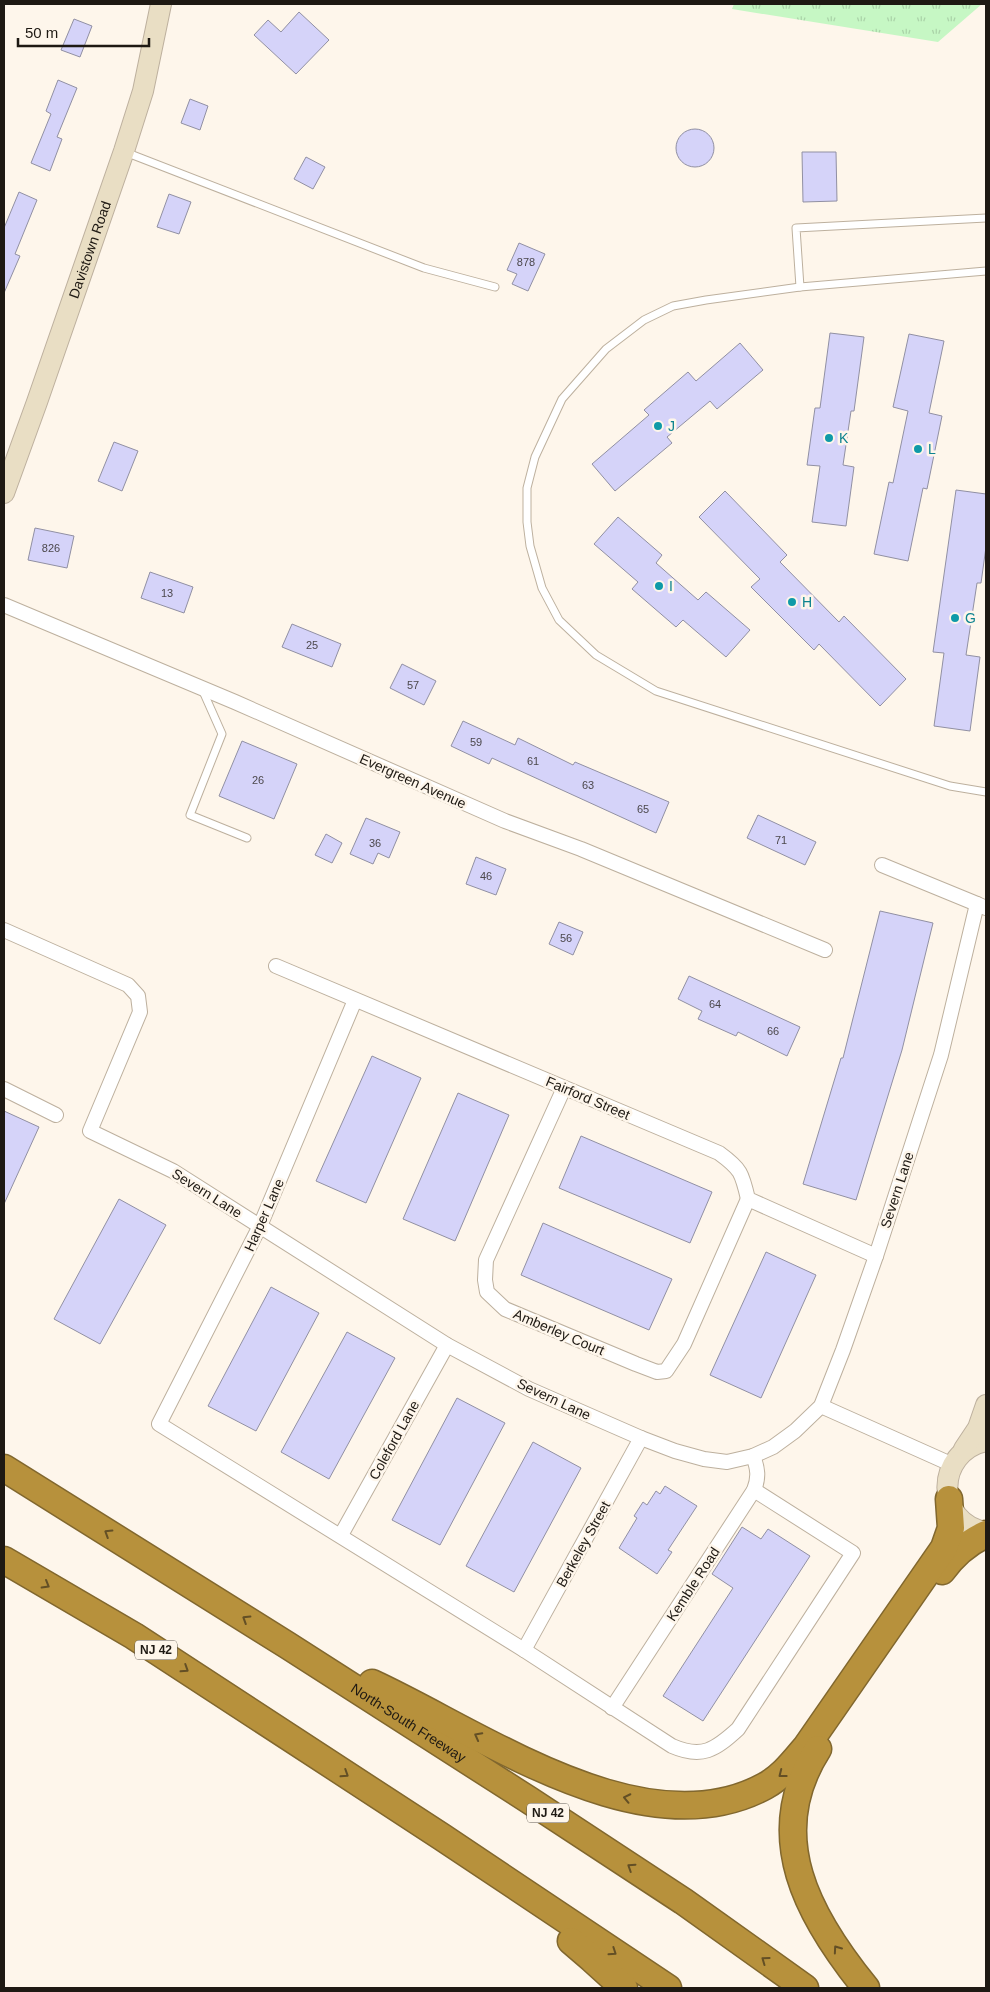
<svg xmlns="http://www.w3.org/2000/svg" width="990" height="1992" font-family="Arial,sans-serif">
<style>
.grass{fill:url(#grass-tufts)}
.building{fill:#d5d3f9;stroke:#9190a3}
.lines{fill:none;stroke-linecap:round;stroke-linejoin:round}
.lane-casing{stroke:#bdb09e;stroke-width:9}
.street-casing{stroke:#bdb09e;stroke-width:16}
.secondary-casing{stroke:#bdb09e;stroke-width:22}
.highway-casing{stroke:#81672e;stroke-width:29}
.lane{stroke:#fff;stroke-width:7}
.street{stroke:#fff;stroke-width:14}
.secondary{stroke:#e9dec4;stroke-width:20}
.highway{stroke:#b7913c;stroke-width:26}
.oneway{stroke:#634f25}
.culture-dot{fill:#0f9aa8;stroke:#fef6eb;stroke-width:2}
.labels{text-anchor:middle;stroke-width:5;stroke-linejoin:round;paint-order:stroke}
.number-label{font-size:11px;fill:#4c484c}
.shield{fill:#fef6eb;stroke:#615b54;stroke-width:1}
.shield-label{font-size:12px;font-weight:bold;fill:#1e1913}
.street-label{font-size:14px;fill:#1e1913;stroke:#fef6eb}
.culture-label{font-size:14px;fill:#0d838f;stroke:#fef6eb;text-anchor:start}
</style>
<defs>
<pattern id="grass-tufts" width="24" height="20" patternUnits="userSpaceOnUse" patternTransform="scale(1.25)"><rect width="24" height="20" fill="#c6f7c4"/><path d="M3 7l-1-3M5 7V3M7 7l1-3M15 17l-1-3M17 17v-4M19 17l1-3" fill="none" stroke="#aad3a8"/></pattern>
</defs>
<rect width="100%" height="100%" fill="#fef6eb"/>
<!-- grass -->
<polygon class="grass" points="734,4 982,4 938,42 732,9"/>
<!-- building -->
<g class="building">
<polygon points="299,12 329,40 296,74 254,35 268,20 281,32"/>
<polygon points="74,19 92,26 80,57 61,50"/>
<polygon points="58,80 77,88 57,137 62,139 50,171 31,163 51,114 46,111"/>
<polygon points="190,99 208,106 200,130 181,123"/>
<circle cx="695" cy="148" r="19"/>
<polygon points="802,152 836,152 837,201 803,202"/>
<polygon points="306,157 325,167 313,189 294,179"/>
<polygon points="19,192 37,200 15,254 20,256 4,293 4,228"/>
<polygon points="169,194 191,202 179,234 157,227"/>
<polygon points="519,243 545,254 528,291 512,284 517,274 507,270"/>
<polygon points="830,333 864,337 854,411 851,411 843,465 854,467 846,526 812,522 820,466 807,465 815,408 820,408"/>
<polygon points="909,334 944,341 929,413 942,416 927,489 923,488 908,561 874,554 889,482 893,483 908,411 893,407"/>
<polygon points="740,343 763,370 717,409 710,401 667,437 672,443 615,491 592,464 649,415 644,410 688,372 696,381"/>
<polygon points="114,442 138,451 122,491 98,481"/>
<polygon points="956,490 986,494 986,547 981,583 977,583 966,655 980,657 970,731 934,726 944,653 933,652"/>
<polygon points="725,491 787,555 780,562 839,622 844,616 906,679 880,706 819,644 814,650 751,587 760,579 699,517"/>
<polygon points="618,517 662,555 656,563 698,600 706,592 750,630 726,657 683,620 676,627 632,589 638,582 594,544"/>
<polygon points="35,528 74,536 67,568 28,560"/>
<polygon points="150,572 193,587 184,613 141,598"/>
<polygon points="292,624 341,644 332,667 282,647"/>
<polygon points="402,664 436,681 424,705 390,688"/>
<polygon points="463,721 515,745 518,738 573,765 575,762 669,802 656,833 492,758 489,764 451,746"/>
<polygon points="242,741 297,764 274,819 219,796"/>
<polygon points="758,815 816,842 805,865 747,838"/>
<polygon points="366,818 400,832 389,858 378,853 373,864 350,854"/>
<polygon points="326,834 342,843 332,863 315,855"/>
<polygon points="476,857 506,869 496,895 466,884"/>
<polygon points="880,911 933,923 902,1050 856,1200 803,1184 841,1058 843,1058"/>
<polygon points="559,922 583,932 573,955 549,944"/>
<polygon points="689,976 800,1027 787,1056 738,1032 736,1036 698,1019 702,1011 678,999"/>
<polygon points="372,1056 421,1078 366,1203 316,1181"/>
<polygon points="458,1093 509,1115 455,1241 403,1219"/>
<polygon points="4,1111 39,1127 4,1204"/>
<polygon points="581,1136 712,1192 690,1243 559,1188"/>
<polygon points="119,1199 166,1225 100,1344 54,1319"/>
<polygon points="543,1223 672,1279 649,1330 521,1275"/>
<polygon points="766,1252 816,1275 761,1398 710,1375"/>
<polygon points="271,1287 319,1313 256,1431 208,1406"/>
<polygon points="347,1332 395,1358 329,1479 281,1452"/>
<polygon points="457,1398 505,1423 440,1545 392,1520"/>
<polygon points="533,1442 581,1468 514,1592 466,1566"/>
<polygon points="665,1486 697,1506 668,1550 672,1552 657,1574 619,1548 637,1518 634,1516 643,1502 647,1505 656,1491 660,1494"/>
<polygon points="742,1527 761,1539 768,1529 810,1556 703,1721 663,1696 733,1588 712,1574"/>
</g>
<g class="lines">
<defs>
<g id="lane">
<polyline points="125,152 424,268 495,287"/>
<polyline points="986,271 800,287 706,300 673,306 644,320 606,349 562,399 535,457 527,488 527,522 530,546 542,588 559,620 596,655 656,691 950,786 986,792"/>
<polyline points="800,287 796,228 986,218"/>
<polyline points="202,689 222,734 190,815 247,838"/>
</g>
<g id="street">
<polyline points="4,605 235,702 505,821 581,849 825,950"/>
<polyline points="882,865 977,904"/>
<polyline points="4,930 128,985 138,996 140,1012 90,1131 173,1171 447,1345 529,1389 641,1438 675,1451 704,1459 727,1462 753,1456 773,1447 795,1431 821,1406 843,1350 876,1256 941,1055 977,904 986,908"/>
<path d="M276 966 719 1153C741 1169 742 1173 748 1199L876 1256"/>
<path d="M355 1000 260 1226 159 1424 524 1650 672 1746C702 1759 715 1750 738 1729L853 1553 754 1490"/>
<polyline points="564,1088 486,1260 485,1280 487,1292 505,1309 636,1364 657,1372 666,1371 684,1344 748,1199"/>
<polyline points="4,1089 56,1115"/>
<polyline points="821,1406 953,1465"/>
<polyline points="341,1535 447,1345"/>
<polyline points="524,1650 641,1438"/>
<path d="M612 1708 754 1490C759 1477 758 1469 753 1456"/>
</g>
<g id="secondary">
<path id="s1" d="M4 493 37 402 124 151 143 91 161 4"/>
<path d="M986 1441C935 1452 934 1523 986 1532"/>
<polyline points="964,1449 978,1428 986,1405"/>
</g>
<g id="highway">
<path id="s2" d="M4 1468 287 1645 529 1800 683 1901 805 1988"/>
<polyline points="4,1560 134,1636 442,1837 668,1988"/>
<path d="M942 1571C954 1554 967 1543 986 1534"/>
<path d="M372 1683C481 1733 644 1852 765 1786 782 1777 794 1761 806 1747L944 1548 951 1528 949 1499"/>
<path d="M818 1749C762 1836 809 1918 866 1988"/>
<polyline points="571,1941 592,1959 624,1988"/>
</g>
</defs>
<!-- lane casing -->
<use href="#lane" class="lane-casing"/>
<!-- street casing -->
<use href="#street" class="street-casing"/>
<!-- secondary casing -->
<use href="#secondary" class="secondary-casing"/>
<!-- highway casing -->
<use href="#highway" class="highway-casing"/>
<!-- lane -->
<use href="#lane" class="lane"/>
<!-- street -->
<use href="#street" class="street"/>
<!-- secondary -->
<use href="#secondary" class="secondary"/>
<!-- highway -->
<use href="#highway" class="highway"/>
</g>
<!-- one-way arrows -->
<defs><path id="oneway-chevron" d="M-2-3.5L2.5 0L-2 3.5" fill="none" stroke-width="1.6" stroke-linecap="round" stroke-linejoin="round" transform="scale(1.25)"/></defs>
<g class="oneway">
<use href="#oneway-chevron" transform="translate(108 1533) rotate(-148)"/>
<use href="#oneway-chevron" transform="translate(46 1585) rotate(30)"/>
<use href="#oneway-chevron" transform="translate(246 1619) rotate(-148)"/>
<use href="#oneway-chevron" transform="translate(185 1669) rotate(33)"/>
<use href="#oneway-chevron" transform="translate(478 1736) rotate(-152)"/>
<use href="#oneway-chevron" transform="translate(345 1774) rotate(33)"/>
<use href="#oneway-chevron" transform="translate(782 1774) rotate(142)"/>
<use href="#oneway-chevron" transform="translate(627 1798) rotate(-168)"/>
<use href="#oneway-chevron" transform="translate(631 1867) rotate(-147)"/>
<use href="#oneway-chevron" transform="translate(837 1949) rotate(-125)"/>
<use href="#oneway-chevron" transform="translate(613 1952) rotate(34)"/>
<use href="#oneway-chevron" transform="translate(765 1960) rotate(-144)"/>
</g>
<!-- markers -->
<g class="culture-dot">
<circle cx="658" cy="426" r="5"/>
<circle cx="829" cy="438" r="5"/>
<circle cx="918" cy="449" r="5"/>
<circle cx="659" cy="586" r="5"/>
<circle cx="792" cy="602" r="5"/>
<circle cx="955" cy="618" r="5"/>
</g>
<g class="labels">
<!-- number labels -->
<g class="number-label">
<text x="526" y="266">878</text>
<text x="51" y="552">826</text>
<text x="167" y="597">13</text>
<text x="312" y="649">25</text>
<text x="413" y="689">57</text>
<text x="476" y="746">59</text>
<text x="533" y="765">61</text>
<text x="258" y="784">26</text>
<text x="588" y="789">63</text>
<text x="643" y="813">65</text>
<text x="781" y="844">71</text>
<text x="375" y="847">36</text>
<text x="486" y="880">46</text>
<text x="566" y="942">56</text>
<text x="715" y="1008">64</text>
<text x="773" y="1035">66</text>
</g>
<!-- shield labels -->
<g class="shield">
<rect x="135" y="1640.5" width="42" height="19" rx="4"/>
<rect x="527" y="1803.5" width="42" height="19" rx="4"/>
</g>
<g class="shield-label">
<text x="156" y="1654">NJ 42</text>
<text x="548" y="1817">NJ 42</text>
</g>
<!-- street labels -->
<g class="street-label">
<text dy="5" stroke="none"><textPath href="#s1" startOffset="258">Davistown Road</textPath></text>
<text transform="translate(413 781) rotate(24)" y="5">Evergreen Avenue</text>
<text transform="translate(588 1098) rotate(23)" y="5">Fairford Street</text>
<text transform="translate(897 1190) rotate(-72)" y="5">Severn Lane</text>
<text transform="translate(207 1193) rotate(32)" y="5">Severn Lane</text>
<text transform="translate(264 1215) rotate(-66)" y="5">Harper Lane</text>
<text transform="translate(559 1332) rotate(23)" y="5">Amberley Court</text>
<text transform="translate(554 1399) rotate(25)" y="5">Severn Lane</text>
<text transform="translate(394 1440) rotate(-61)" y="5">Coleford Lane</text>
<text transform="translate(583 1544) rotate(-61)" y="5">Berkeley Street</text>
<text transform="translate(693 1584) rotate(-57)" y="5">Kemble Road</text>
<text dy="5" stroke="none"><textPath href="#s2" startOffset="478">North-South Freeway</textPath></text>
</g>
<!-- culture labels -->
<g class="culture-label">
<text x="668" y="431">J</text>
<text x="839" y="443">K</text>
<text x="928" y="454">L</text>
<text x="669" y="591">I</text>
<text x="802" y="607">H</text>
<text x="965" y="623">G</text>
</g>
</g>
<!-- border -->
<rect width="990" height="1992" fill="none" stroke="#1e1913" stroke-width="10"/>
<!-- scale -->
<path d="M18 38v8h131v-8" fill="none" stroke="#1e1913" stroke-width="2.5"/>
<text x="25" y="38" font-size="15" fill="#1e1913" stroke="#fef6eb" stroke-width="4" paint-order="stroke">50 m</text>
</svg>
